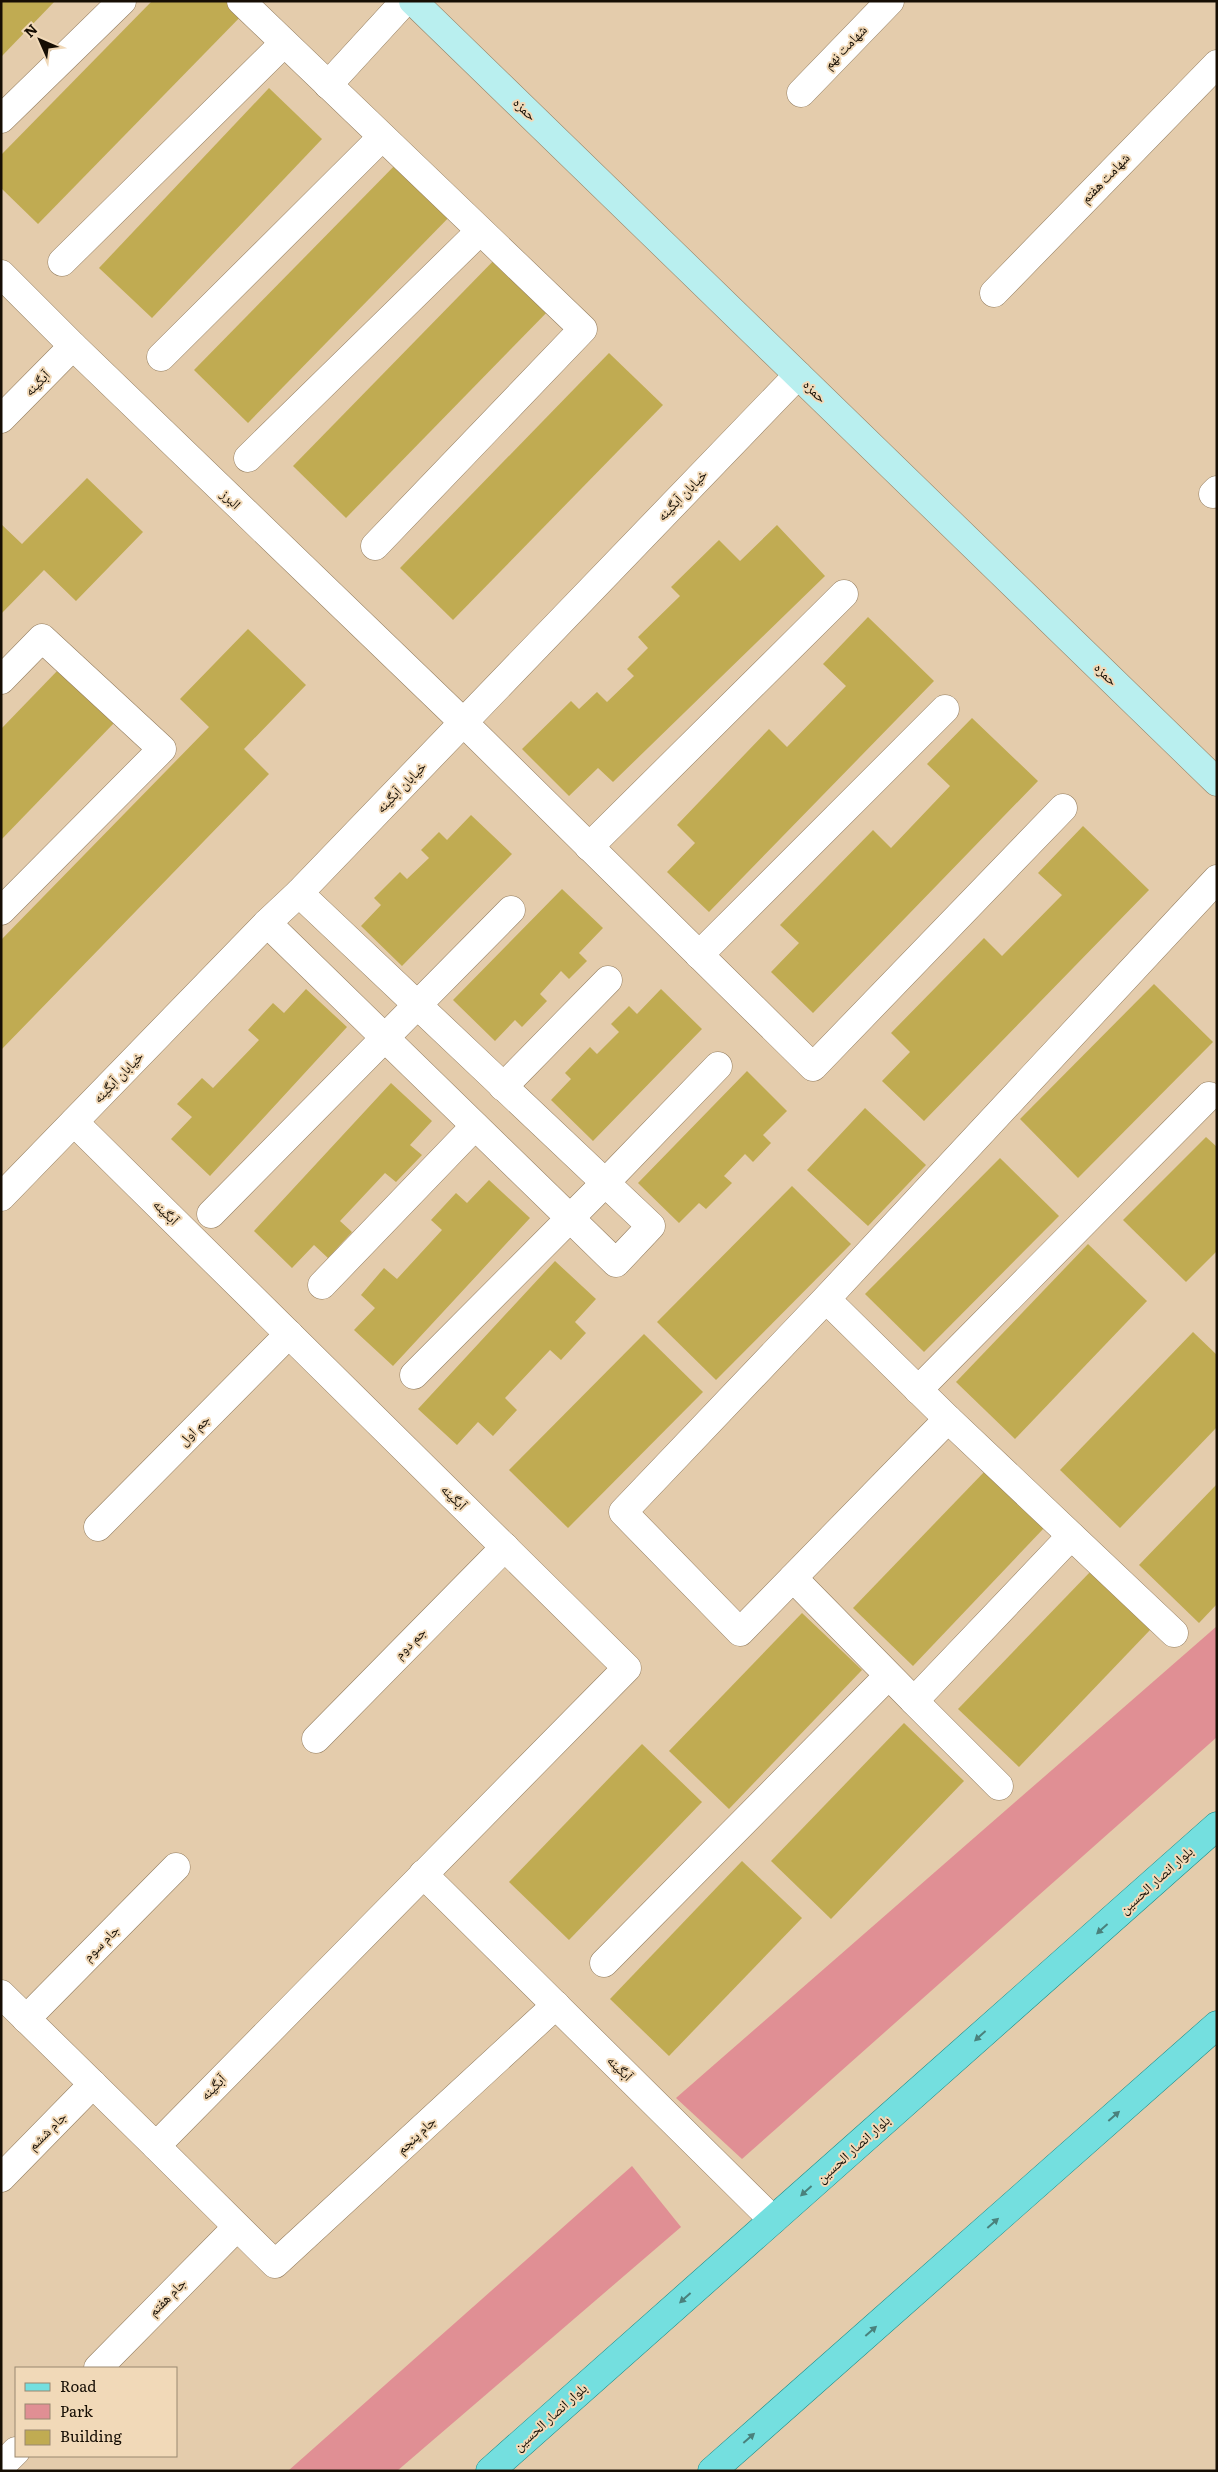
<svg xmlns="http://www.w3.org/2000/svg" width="1218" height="2472" font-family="Literata,'Noto Naskh Arabic',serif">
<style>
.green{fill:#e08f94}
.building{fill:#c0ab52}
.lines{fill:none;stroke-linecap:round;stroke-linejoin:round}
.minor-casing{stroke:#947e60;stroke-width:29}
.tertiary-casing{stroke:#947e60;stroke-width:29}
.secondary-casing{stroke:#947e60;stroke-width:29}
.primary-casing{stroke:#178885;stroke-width:29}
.minor{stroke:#fff;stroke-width:28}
.tertiary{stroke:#fff;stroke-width:28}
.secondary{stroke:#b9efef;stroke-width:28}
.primary{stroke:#74dfdf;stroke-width:28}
.oneway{fill:#4a817c}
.labels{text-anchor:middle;stroke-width:4;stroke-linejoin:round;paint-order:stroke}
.street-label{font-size:14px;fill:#160e04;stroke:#f1d9b8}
</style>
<rect width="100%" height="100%" fill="#e4ccac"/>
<!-- green -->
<g class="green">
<polygon points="1217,1626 1217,1737 742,2159 676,2098"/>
<polygon points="632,2166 681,2227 397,2471 288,2471"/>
</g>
<!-- building -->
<g class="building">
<polygon points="1,1 55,1 1,57"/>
<polygon points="152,1 239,1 247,10 38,224 1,188 1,155"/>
<polygon points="269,88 322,139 152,318 99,268"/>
<polygon points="404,156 457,209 248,423 194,370"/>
<polygon points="502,252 555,304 346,518 293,466"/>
<polygon points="609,353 663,405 453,620 400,568"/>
<polygon points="87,478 143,532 76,601 44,570 1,614 1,524 22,544"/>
<polygon points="777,525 825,576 613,782 598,768 569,796 522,749 571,701 579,709 597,692 607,702 634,676 627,669 648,648 638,637 680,596 671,587 719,540 740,561"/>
<polygon points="868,617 934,681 709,912 667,872 695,843 677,825 769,729 787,747 846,686 823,664"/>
<polygon points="248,629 306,685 244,749 269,774 1,1050 1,940 209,727 180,699"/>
<polygon points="59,669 114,723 1,840 1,729"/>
<polygon points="972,718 1038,781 813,1013 771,972 799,943 780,925 873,830 891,848 950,786 927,764"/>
<polygon points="471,815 512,854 402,966 361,926 381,905 374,898 400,872 407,879 429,858 421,850 439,832 447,840"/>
<polygon points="1083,826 1149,890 924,1121 882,1081 910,1052 891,1033 984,938 1002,956 1062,895 1038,873"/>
<polygon points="562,889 603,928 579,953 587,961 569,979 561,971 540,994 547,1001 522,1027 515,1020 495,1041 453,1000"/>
<polygon points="1154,984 1213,1042 1078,1178 1020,1119"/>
<polygon points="306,989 347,1027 210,1176 171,1139 192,1117 177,1104 202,1078 213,1088 259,1040 248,1030 273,1003 284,1013"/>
<polygon points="661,989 702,1029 593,1141 551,1100 571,1079 565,1073 590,1047 597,1054 619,1032 611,1024 629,1006 637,1014"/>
<polygon points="747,1071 787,1111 763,1135 771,1143 753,1162 745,1154 724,1176 732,1183 706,1209 699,1203 679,1223 638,1183"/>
<polygon points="391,1083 432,1121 410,1145 422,1155 396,1182 385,1173 340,1221 352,1232 328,1258 314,1245 292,1268 254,1231"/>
<polygon points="865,1108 926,1165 868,1226 807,1170"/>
<polygon points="1206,1137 1217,1147 1217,1251 1186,1282 1123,1220"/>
<polygon points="1000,1158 1059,1216 924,1352 865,1294"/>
<polygon points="489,1180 530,1218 393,1366 354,1330 375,1308 361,1295 384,1268 397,1279 442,1230 431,1220 456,1193 467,1203"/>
<polygon points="792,1186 851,1244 716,1380 657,1322"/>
<polygon points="1088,1244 1147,1301 1015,1439 956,1382"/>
<polygon points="555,1261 596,1299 575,1322 586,1333 561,1360 550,1350 505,1398 517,1410 493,1436 478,1422 457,1445 418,1409"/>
<polygon points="1193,1332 1217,1355 1217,1427 1120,1528 1060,1470"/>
<polygon points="644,1334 703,1392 568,1528 509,1470"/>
<polygon points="986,1470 1045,1527 913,1666 853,1608"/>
<polygon points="1217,1484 1217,1604 1199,1623 1139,1565"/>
<polygon points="1091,1571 1151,1629 1019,1767 958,1709"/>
<polygon points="802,1613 862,1670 729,1809 669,1751"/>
<polygon points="904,1723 964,1781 831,1919 771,1861"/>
<polygon points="642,1744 702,1802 569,1940 509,1882"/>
<polygon points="742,1861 802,1918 669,2056 610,1999"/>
</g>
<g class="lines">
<defs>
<g id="minor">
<polyline points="241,1 583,329 375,546"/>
<polyline points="328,85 405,1"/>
<polyline points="801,93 890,1"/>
<polyline points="1,119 122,1"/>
<polyline points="62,262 284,43"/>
<polyline points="1,274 73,346 463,722 813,1067 1063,808"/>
<polyline points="994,293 1217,64"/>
<polyline points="161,357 382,137"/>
<polyline points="1,419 73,346"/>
<polyline points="248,458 480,231"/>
<polyline points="1213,494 1217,490"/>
<polyline points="1,680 42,638 162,749 1,911"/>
<polyline points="589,847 844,594"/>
<polyline points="267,923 616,1263 651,1226 299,893"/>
<polyline points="699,955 945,709"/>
<polyline points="503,1087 608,980"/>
<polyline points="211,1214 511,910"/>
<polyline points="322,1285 475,1126"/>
<polyline points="826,1299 948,1419 740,1632 623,1512 826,1299 1217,879"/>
<polyline points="414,1375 605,1183 718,1066"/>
<polyline points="918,1390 1209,1096"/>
<polyline points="948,1419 1174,1633"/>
<polyline points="98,1527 289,1334"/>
<polyline points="793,1578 914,1701 1071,1536"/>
<polyline points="914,1701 999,1786"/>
<polyline points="316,1739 505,1547"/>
<polyline points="423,1874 773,2220"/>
<polyline points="604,1963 888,1676"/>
<polyline points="1,1994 156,2146 627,1668 74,1122"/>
<polyline points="26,2019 176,1867"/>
<polyline points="156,2146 275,2264 556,2005"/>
<polyline points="1,2178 93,2084"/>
<polyline points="98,2368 237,2227"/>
<polyline points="1,2466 16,2451"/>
</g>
<polyline id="tertiary" points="1,1197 267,923 299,893 798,375"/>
<polyline id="secondary" points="413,1 1217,782"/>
<g id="primary">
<polyline points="490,2471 1217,1826"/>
<polyline points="712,2471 1217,2025"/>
</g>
</defs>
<!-- minor casing -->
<use href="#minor" class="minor-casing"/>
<!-- tertiary casing -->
<use href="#tertiary" class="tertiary-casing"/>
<!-- secondary casing -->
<use href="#secondary" class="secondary-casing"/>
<!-- primary casing -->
<use href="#primary" class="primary-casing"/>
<!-- minor -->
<use href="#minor" class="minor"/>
<!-- tertiary -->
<use href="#tertiary" class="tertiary"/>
<!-- secondary -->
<use href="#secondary" class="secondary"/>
<!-- primary -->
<use href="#primary" class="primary"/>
</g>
<!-- one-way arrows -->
<defs><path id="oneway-solid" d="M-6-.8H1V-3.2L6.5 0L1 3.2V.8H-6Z" transform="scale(1.25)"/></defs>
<g class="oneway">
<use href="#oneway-solid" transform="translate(1102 1929) rotate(138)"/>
<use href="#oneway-solid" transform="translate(980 2036) rotate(138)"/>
<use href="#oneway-solid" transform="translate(1114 2116) rotate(-41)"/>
<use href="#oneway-solid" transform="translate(806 2191) rotate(138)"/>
<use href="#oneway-solid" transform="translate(993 2223) rotate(-41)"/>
<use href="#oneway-solid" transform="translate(685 2298) rotate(138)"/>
<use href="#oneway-solid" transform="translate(871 2331) rotate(-41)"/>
<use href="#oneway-solid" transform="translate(749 2438) rotate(-41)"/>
</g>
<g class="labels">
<!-- street labels -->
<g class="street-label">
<text transform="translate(845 47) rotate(-46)" y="5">شهامت نهم</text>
<text transform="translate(525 109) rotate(44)" y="5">حمزه</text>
<text transform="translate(1105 178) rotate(-46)" y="5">شهامت هفتم</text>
<text transform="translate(37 383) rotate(-45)" y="5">آبگینه</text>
<text transform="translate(815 391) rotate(44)" y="5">حمزه</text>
<text transform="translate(682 495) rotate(-46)" y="5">خیابان آبگینه</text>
<text transform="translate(231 499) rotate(44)" y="5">البرز</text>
<text transform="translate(1106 674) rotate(44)" y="5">حمزه</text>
<text transform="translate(401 787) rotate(-46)" y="5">خیابان آبگینه</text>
<text transform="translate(118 1077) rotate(-46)" y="5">خیابان آبگینه</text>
<text transform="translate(166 1212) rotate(45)" y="5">آبگینه</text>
<text transform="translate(194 1430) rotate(-45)" y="5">جم اول</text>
<text transform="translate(454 1497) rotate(45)" y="5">آبگینه</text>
<text transform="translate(410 1643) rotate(-45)" y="5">جم دوم</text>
<text transform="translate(1156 1880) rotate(-42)" y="5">بلوار انصار الحسین</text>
<text transform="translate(101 1943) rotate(-45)" y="5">جام سوم</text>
<text transform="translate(620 2068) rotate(45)" y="5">آبگینه</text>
<text transform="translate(213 2087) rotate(-45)" y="5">آبگینه</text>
<text transform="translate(47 2131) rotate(-45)" y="5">جام ششم</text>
<text transform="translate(416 2135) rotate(-43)" y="5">جام پنجم</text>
<text transform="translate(853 2149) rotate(-42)" y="5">بلوار انصار الحسین</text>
<text transform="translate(167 2297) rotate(-45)" y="5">جام هفتم</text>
<text transform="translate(550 2417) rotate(-42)" y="5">بلوار انصار الحسین</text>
</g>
</g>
<!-- border -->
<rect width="1218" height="2472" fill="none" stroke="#160e04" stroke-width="5"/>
<!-- legend -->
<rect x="15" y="2367" width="162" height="90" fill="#f1d9b8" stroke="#998870"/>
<rect x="25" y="2383" width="25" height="8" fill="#74dfdf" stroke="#998870"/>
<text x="60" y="2392" font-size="15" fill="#160e04">Road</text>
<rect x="25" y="2404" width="25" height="15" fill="#e08f94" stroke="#998870"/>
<text x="60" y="2417" font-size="15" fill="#160e04">Park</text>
<rect x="25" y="2430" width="25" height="15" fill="#c0ab52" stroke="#998870"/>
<text x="60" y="2442" font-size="15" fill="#160e04">Building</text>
<!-- north arrow -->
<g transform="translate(40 40) rotate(315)" stroke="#f1d9b8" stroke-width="4" paint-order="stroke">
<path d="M0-4L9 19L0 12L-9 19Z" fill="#160e04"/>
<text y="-8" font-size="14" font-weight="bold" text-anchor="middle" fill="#160e04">N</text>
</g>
</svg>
